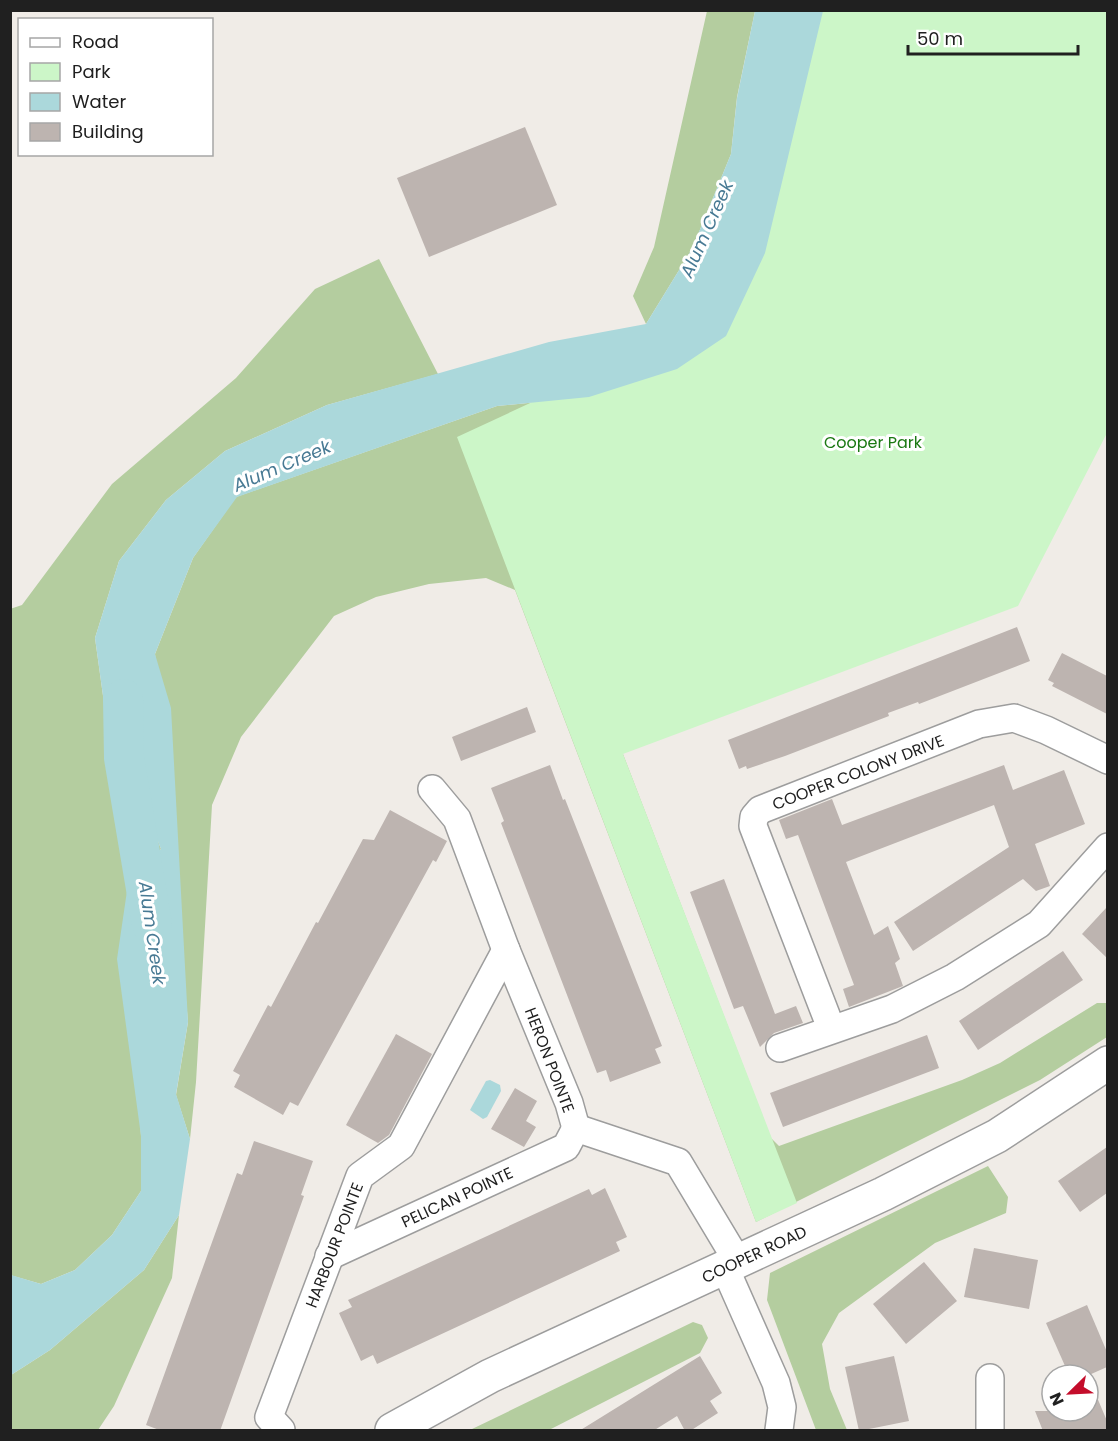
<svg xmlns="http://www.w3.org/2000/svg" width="1118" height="1441" font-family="Poppins,sans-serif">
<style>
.forest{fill:#b4cd9f}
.park{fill:#ccf6c8}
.water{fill:#abd8db}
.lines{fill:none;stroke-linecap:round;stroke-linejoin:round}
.river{stroke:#abd8db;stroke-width:40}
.building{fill:#bdb4b0}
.minor-casing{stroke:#9d9d9d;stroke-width:30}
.tertiary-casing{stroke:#9d9d9d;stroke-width:36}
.minor{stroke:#fff;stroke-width:27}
.tertiary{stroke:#fff;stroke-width:33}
.labels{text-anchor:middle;stroke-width:6;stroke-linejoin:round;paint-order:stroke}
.park-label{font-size:16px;fill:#1b7913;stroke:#fff}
.street-label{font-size:16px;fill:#202020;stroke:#fff}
.water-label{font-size:18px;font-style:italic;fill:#487a94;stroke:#fff}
</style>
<rect width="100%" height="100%" fill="#f0ece7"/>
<!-- forest -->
<g class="forest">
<polygon points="707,11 755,11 737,97 731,154 692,249 646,324 633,296 654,247"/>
<polygon points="379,259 438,374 327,405 225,451 166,500 119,561 95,638 104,703 161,849 128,884 141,1136 141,1191 112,1235 75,1270 41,1284 10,1275 10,609 22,605 112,484 236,378 315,289"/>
<polygon points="589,397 623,754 771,1138 779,1146 962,1080 1000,1063 1097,1003 1107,1003 1107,1037 1040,1080 756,1222 515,590 486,578 429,584 376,597 334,616 241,737 212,805 196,1082 190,1139 176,1095 188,1022 155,654 193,558 236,497 497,406"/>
<polygon points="988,1166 1008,1197 1006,1213 935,1243 839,1313 822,1344 830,1389 847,1430 816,1430 767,1300 770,1273"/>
<polygon points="179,1215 172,1278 114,1406 98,1430 11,1430 11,1375 50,1350 144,1270"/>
<polygon points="693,1322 702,1325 708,1338 700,1353 549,1430 470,1430"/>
</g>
<!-- park -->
<polygon class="park" points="780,11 1107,11 1107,433 1018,606 623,754 797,1203 756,1222 457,437 711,319"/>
<!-- water -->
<g class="water">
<polygon points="755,11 823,11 765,253 726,336 677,369 589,397 497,406 237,497 193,558 155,654 171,708 188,1022 176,1094 190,1139 179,1215 144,1270 50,1350 11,1375 11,1275 41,1284 75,1270 112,1235 141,1191 141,1136 117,959 128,884 161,849 104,703 95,638 119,561 166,500 225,451 327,405 549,342 646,324 692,249 731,154 737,98"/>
<polygon points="490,1080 500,1085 501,1091 487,1117 483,1119 470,1110 486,1081"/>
</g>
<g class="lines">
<!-- river -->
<polyline class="river" points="123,699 124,758 152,924"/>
</g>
<!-- building -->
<g class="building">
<polygon points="525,127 557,205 429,257 397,178"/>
<polygon points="1017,627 1030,661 919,704 918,702 888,713 889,716 785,756 747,769 746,766 739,769 728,740"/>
<polygon points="1062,653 1107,676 1107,714 1052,686 1054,683 1048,680"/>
<polygon points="527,707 536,732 461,761 452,737"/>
<polygon points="550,765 563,800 565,799 662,1046 655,1049 661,1063 610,1082 606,1070 597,1073 501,823 504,821 491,788"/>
<polygon points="1004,765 1013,790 1064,770 1085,824 1035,844 1050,886 1036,891 1023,879 913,951 894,922 1009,847 994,805 846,862 874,935 888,926 900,959 895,963 903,986 849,1007 843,989 854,985 798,835 786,839 779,820 832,799 842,825"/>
<polygon points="390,810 447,841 436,862 433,860 298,1106 290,1102 283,1115 234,1087 240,1075 233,1071 268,1005 271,1007 316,922 318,923 363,839 374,840"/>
<polygon points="724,879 775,1014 796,1006 803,1023 774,1033 760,1047 743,1006 734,1009 690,892"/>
<polygon points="1107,907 1107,958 1082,934"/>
<polygon points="1063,951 1083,980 978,1050 959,1021"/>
<polygon points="396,1034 432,1054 389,1135 378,1143 346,1125"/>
<polygon points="927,1035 939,1068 783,1127 770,1093"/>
<polygon points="515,1088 537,1101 526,1121 536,1127 524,1147 491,1129"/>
<polygon points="254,1141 313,1161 301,1195 304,1196 220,1431 162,1431 146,1425 237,1173 242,1175"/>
<polygon points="1107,1147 1107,1193 1080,1212 1058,1181"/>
<polygon points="605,1188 627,1237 616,1242 620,1251 377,1364 373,1355 361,1361 339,1313 352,1307 348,1300 589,1189 592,1195"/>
<polygon points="974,1248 1038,1260 1029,1309 964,1297"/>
<polygon points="924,1262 957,1301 906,1344 873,1304"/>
<polygon points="1087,1305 1107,1352 1107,1367 1089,1375 1069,1375 1046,1323"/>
<polygon points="700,1356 722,1393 710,1401 718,1413 690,1431 685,1431 677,1416 653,1431 579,1431"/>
<polygon points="894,1356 909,1421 859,1431 845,1367"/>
<polygon points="1088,1376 1107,1421 1107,1431 1043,1431 1035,1411 1088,1411"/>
</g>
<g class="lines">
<defs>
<g id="minor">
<polyline points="432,789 457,819 506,950 569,1103 576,1128"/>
<polyline points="831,1028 753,826 754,817 760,810 979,724 1014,718 1046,730 1108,760"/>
<polyline points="780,1048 892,1009 955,977 1039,924 1108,847"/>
<polyline points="576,1128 678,1162 738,1262"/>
<polyline points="329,1256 566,1147 576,1128"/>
<polyline points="725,1268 776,1383 782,1407 779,1430"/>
<polyline points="281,1430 269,1417 360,1176 401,1146 506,950"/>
<polyline points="990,1430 990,1378"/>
</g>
<polyline id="tertiary" points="392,1430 490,1376 883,1194 997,1136 1108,1063"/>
</defs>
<!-- minor casing -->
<use href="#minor" class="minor-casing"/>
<!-- tertiary casing -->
<use href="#tertiary" class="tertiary-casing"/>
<!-- minor -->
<use href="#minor" class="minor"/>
<!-- tertiary -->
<use href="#tertiary" class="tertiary"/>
</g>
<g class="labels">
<!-- park labels -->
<g class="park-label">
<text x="873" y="448">Cooper Park</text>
</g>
<!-- street labels -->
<g class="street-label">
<text transform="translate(858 772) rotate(-21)" y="6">COOPER COLONY DRIVE</text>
<text transform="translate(550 1060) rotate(69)" y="6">HERON POINTE</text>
<text transform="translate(457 1197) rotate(-25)" y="6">PELICAN POINTE</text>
<text transform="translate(334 1245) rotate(-69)" y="6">HARBOUR POINTE</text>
<text transform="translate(754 1254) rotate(-25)" y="6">COOPER ROAD</text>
</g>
<!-- water labels -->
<g class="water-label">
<text transform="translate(707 229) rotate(-66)" y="6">Alum Creek</text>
<text transform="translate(282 466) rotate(-23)" y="6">Alum Creek</text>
<text transform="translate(152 933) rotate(82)" y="6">Alum Creek</text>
</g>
</g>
<!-- border -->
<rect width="1118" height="1441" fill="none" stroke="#202020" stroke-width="24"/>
<!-- legend -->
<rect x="18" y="18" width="195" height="138" fill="#ffffff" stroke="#a6a6a6" stroke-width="1.5"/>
<rect x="30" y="38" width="30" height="9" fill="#ffffff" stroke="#a6a6a6" stroke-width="1.5"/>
<text x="72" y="48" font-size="18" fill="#202020">Road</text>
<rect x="30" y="63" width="30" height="18" fill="#ccf6c8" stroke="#a6a6a6" stroke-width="1.5"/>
<text x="72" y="78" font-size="18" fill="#202020">Park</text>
<rect x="30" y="93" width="30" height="18" fill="#abd8db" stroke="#a6a6a6" stroke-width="1.5"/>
<text x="72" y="108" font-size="18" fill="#202020">Water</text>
<rect x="30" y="123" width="30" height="18" fill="#bdb4b0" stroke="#a6a6a6" stroke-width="1.5"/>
<text x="72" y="138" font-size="18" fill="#202020">Building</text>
<!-- north arrow -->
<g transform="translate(1070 1393) rotate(246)"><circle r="28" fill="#ffffff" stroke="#a6a6a6" stroke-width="1.5"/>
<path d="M0-4.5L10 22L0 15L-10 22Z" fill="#c40d2b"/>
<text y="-9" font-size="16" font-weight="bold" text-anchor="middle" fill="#202020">N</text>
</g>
<!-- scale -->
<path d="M908 45v9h170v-9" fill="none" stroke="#202020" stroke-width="3"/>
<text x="917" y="45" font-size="18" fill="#202020" stroke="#ffffff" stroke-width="4.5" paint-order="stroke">50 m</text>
</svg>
